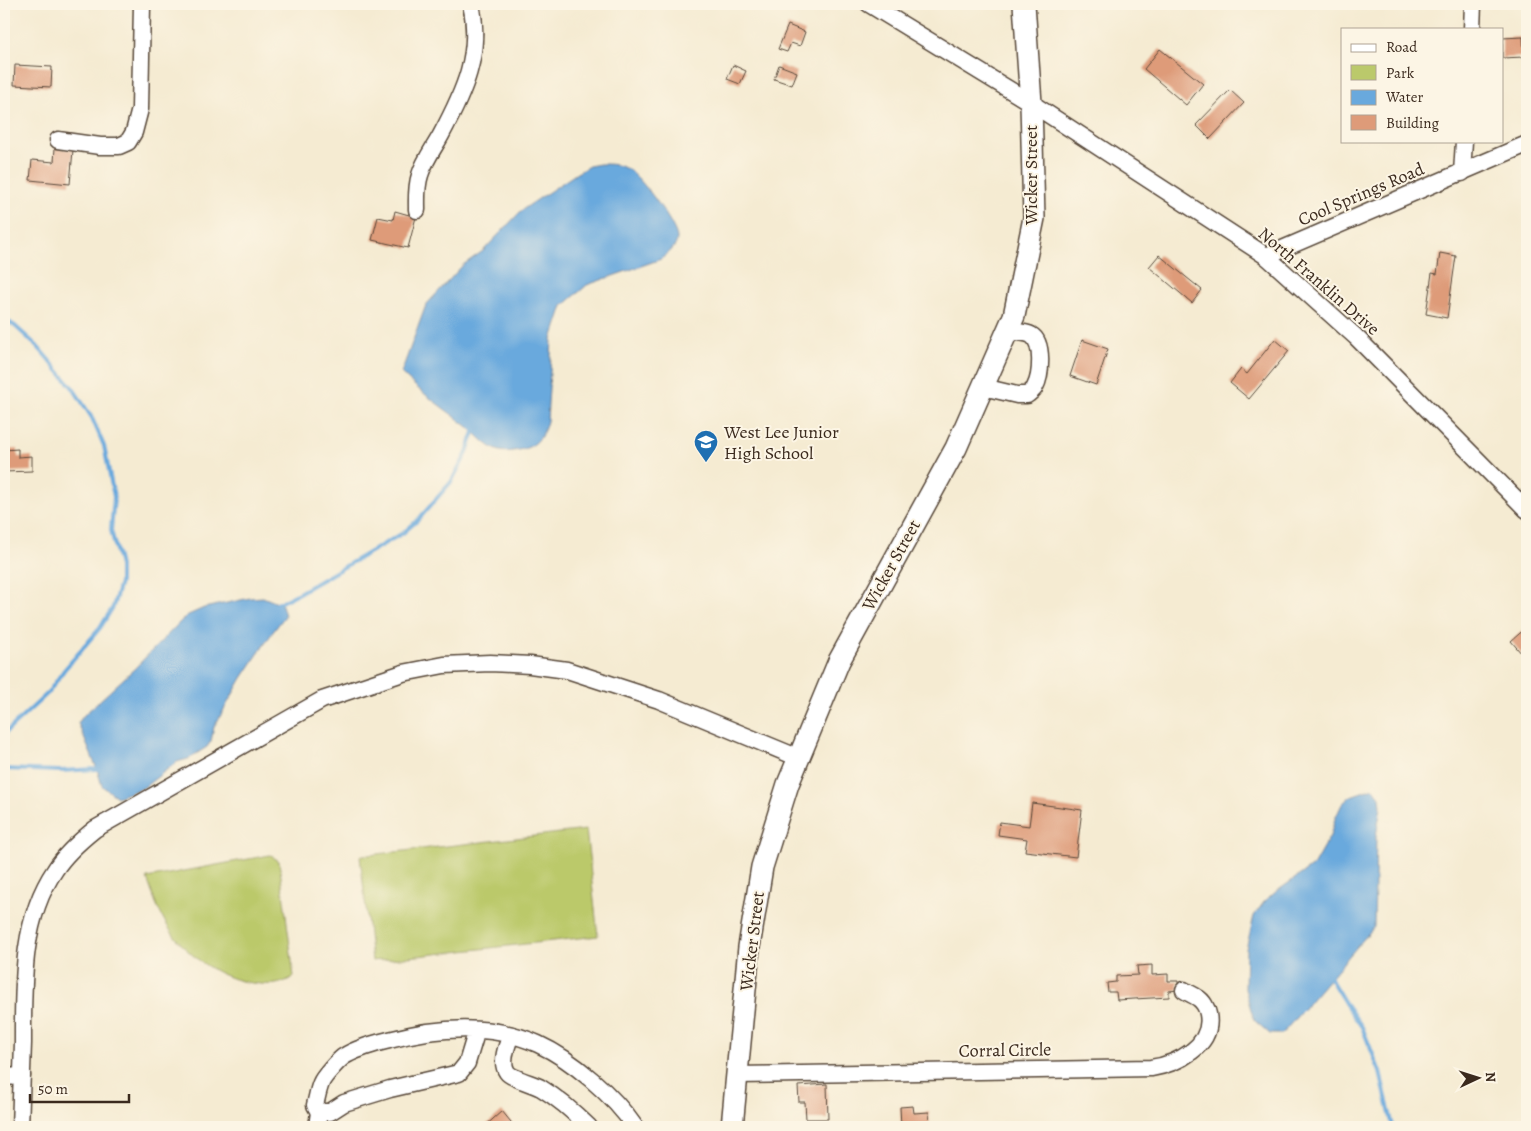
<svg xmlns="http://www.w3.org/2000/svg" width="1531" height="1131" font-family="Alegreya,serif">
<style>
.green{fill:#bbc96b;stroke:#7b7a44}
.water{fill:#69a9dd;stroke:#526a7e}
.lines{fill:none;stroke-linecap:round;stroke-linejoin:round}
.stream{stroke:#69a9dd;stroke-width:4}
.building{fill:#de9b79}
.minor-casing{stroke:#574739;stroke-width:19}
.major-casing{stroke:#574739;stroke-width:24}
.minor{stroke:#fff;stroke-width:16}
.major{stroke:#fff;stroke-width:21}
.labels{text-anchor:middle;stroke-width:4;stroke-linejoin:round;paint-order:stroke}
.street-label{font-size:18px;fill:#3b2a1e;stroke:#fcf5e5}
.poi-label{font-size:18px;fill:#3b2a1e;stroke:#fcf5e5;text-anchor:start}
</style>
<rect width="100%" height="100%" fill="#fcf5e5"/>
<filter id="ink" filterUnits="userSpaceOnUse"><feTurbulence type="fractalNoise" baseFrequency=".02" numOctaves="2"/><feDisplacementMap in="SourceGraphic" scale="10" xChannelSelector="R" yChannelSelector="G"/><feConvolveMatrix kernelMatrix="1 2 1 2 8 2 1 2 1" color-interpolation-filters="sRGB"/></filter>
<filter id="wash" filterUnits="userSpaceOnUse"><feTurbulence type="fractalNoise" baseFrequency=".0096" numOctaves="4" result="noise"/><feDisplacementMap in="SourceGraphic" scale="20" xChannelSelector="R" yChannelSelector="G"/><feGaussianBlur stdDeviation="1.12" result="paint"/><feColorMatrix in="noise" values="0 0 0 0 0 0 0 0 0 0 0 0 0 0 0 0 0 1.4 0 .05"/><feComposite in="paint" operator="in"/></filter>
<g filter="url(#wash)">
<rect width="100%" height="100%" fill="#f5ebd2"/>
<!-- green -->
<g class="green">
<polygon points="586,830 598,936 372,961 360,856"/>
<path d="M270 855 279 861 294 977C288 980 282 983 276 984 271 985 265 984 261 984 226 982 194 962 173 934 161 918 153 897 147 878Z"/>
</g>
<!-- water -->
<g class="water">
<path d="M600 164C610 164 618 164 627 169 639 174 677 226 677 238 677 248 668 253 661 259L587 285 563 306 552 339 547 421C542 441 533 449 512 451 508 452 501 452 497 450 485 445 477 434 467 426 445 409 421 393 401 373L426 305 463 265 483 251 522 210 577 173 589 166Z"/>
<polygon points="263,597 282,605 285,616 272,633 242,678 214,727 211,741 207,747 188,759 177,762 143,788 117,797 102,786 97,769 78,723 84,715 134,669 186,616 204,608 250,598"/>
<polygon points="1373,788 1380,797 1381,807 1376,836 1374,927 1282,1034 1270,1034 1254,1020 1245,989 1246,949 1254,916 1264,902 1277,891 1313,866 1330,836 1335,819 1342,804 1351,796"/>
</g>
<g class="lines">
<!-- stream -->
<g class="stream">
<polyline points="4,319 15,326 37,346 73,388 92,418 104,446 114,497 111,530 120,566 120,583 113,607 100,628 64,670 48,693 4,734"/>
<polyline points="275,605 297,594 403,533 418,520 451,482 466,455 474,432 477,429"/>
<polyline points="4,769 60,771 97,769 99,767"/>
<polyline points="1328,975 1345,1003 1362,1027 1380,1072 1393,1127"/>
</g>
</g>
<g id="blocks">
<!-- building -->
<g class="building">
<polygon points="788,25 805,32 800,46 791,43 787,52 778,49"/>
<polygon points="1523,37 1524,57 1502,58 1502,38"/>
<polygon points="1160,49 1203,84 1186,105 1144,69"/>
<polygon points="15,65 52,67 51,87 14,85"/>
<polygon points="733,65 746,71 740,84 727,79"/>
<polygon points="779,65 797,72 792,85 774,79"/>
<polygon points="1230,90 1244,103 1210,139 1196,125"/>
<polygon points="55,148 73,150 70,184 30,180 32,160 54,162"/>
<polygon points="395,211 416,217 408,248 372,240 378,217 393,220"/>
<polygon points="1440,253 1456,256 1447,318 1426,314 1432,273 1437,274"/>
<polygon points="1159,255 1202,290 1192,303 1149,267"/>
<polygon points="1275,339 1289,351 1249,399 1230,383 1241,369 1247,374"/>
<polygon points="1082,340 1108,349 1096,385 1070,376"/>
<polygon points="18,449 18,457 32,456 32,471 4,472 4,450"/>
<polygon points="1527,627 1527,660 1511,641"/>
<polygon points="1032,803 1082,810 1076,857 1025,851 1027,839 998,835 1000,822 1029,826"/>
<polygon points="1152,965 1152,975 1168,974 1168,981 1178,981 1178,990 1169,991 1169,997 1117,1000 1116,992 1108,992 1107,983 1116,982 1116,976 1138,975 1137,966"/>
<polygon points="827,1084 828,1119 806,1119 805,1102 799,1102 798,1086"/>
<polygon points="913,1106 914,1113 929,1112 930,1127 901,1127 900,1107"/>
<polygon points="502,1111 515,1127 484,1127"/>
</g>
</g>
</g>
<g filter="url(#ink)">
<use href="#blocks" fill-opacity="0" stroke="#574739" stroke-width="1"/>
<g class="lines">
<defs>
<g id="minor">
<polyline points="869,4 1031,103 1266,256 1356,337 1527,510"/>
<polyline points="1472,29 1473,4"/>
<polyline points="58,140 100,146 119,146 128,142 134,132 140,109 142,4"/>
<polyline points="1462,173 1464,141"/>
<path d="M417 210C417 198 416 187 420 175 424 161 434 148 441 135 464 92 482 53 471 4"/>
<polyline points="1266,256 1527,144"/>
<path d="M983 387 1017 395H1027C1029 393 1034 390 1035 387 1041 376 1044 342 1031 335 1026 332 1014 332 1008 331"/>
<path d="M477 1030 467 1063 459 1073 390 1089 344 1103 330 1112H319L315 1105C317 1098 318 1090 321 1083 323 1077 338 1061 343 1057 357 1048 374 1044 389 1040 438 1027 491 1023 538 1044 573 1060 614 1096 635 1127"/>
<path d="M511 1035C507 1045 500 1062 507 1072 511 1078 534 1084 541 1088 559 1099 575 1113 589 1127"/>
<path d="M737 1075 1151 1068C1177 1064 1214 1046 1208 1014 1207 1008 1203 1001 1198 998 1194 995 1188 993 1184 990"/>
<polyline points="4,1077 22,1076"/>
<path d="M20 1127C21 1099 22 1071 23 1043 23 985 21 920 55 870 65 854 80 841 95 829L322 700 403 673 444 665 490 663 530 665 567 670 659 700 799 758"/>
<polyline points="317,1127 319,1112"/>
</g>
<polyline id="major" points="732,1127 749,947 762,867 788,784 839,661 956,448 1014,316 1034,218 1031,103 1024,4"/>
</defs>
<!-- minor casing -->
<use href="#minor" class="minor-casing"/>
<!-- major casing -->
<use href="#major" class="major-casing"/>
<!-- minor -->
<use href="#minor" class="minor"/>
<!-- major -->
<use href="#major" class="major"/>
</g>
</g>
<!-- icons -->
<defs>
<symbol id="school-pin" viewBox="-11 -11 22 30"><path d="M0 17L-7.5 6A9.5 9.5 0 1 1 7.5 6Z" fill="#1f6fb2" stroke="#fcf5e5"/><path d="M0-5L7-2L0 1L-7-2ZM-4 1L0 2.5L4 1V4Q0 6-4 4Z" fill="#fff"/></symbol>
</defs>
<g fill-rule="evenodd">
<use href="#school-pin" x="692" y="428" width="28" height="38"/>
</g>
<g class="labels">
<!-- street labels -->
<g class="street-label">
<text transform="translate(1031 175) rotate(-90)" y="6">Wicker Street</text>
<text transform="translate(1361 194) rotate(-23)" y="6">Cool Springs Road</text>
<text transform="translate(1319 281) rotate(41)" y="6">North Franklin Drive</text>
<text transform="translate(891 565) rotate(-61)" y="6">Wicker Street</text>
<text transform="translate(752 941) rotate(-83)" y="6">Wicker Street</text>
<text transform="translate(1005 1050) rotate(-1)" y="6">Corral Circle</text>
</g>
<!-- poi labels -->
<g class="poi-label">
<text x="724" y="438">West Lee Junior<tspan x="724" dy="21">High School</tspan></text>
</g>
</g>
<!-- margin -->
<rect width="1531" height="1131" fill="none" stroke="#fcf5e5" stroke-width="20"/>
<!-- legend -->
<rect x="1341" y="28" width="162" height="115" fill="#fcf5e5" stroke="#afa495"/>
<rect x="1351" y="44" width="25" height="8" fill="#ffffff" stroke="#afa495"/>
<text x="1386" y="52" font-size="15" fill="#3b2a1e">Road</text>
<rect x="1351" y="65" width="25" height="15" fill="#bbc96b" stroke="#afa495"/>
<text x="1386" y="78" font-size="15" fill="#3b2a1e">Park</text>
<rect x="1351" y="90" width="25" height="15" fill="#69a9dd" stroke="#afa495"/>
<text x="1386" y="102" font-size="15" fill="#3b2a1e">Water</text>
<rect x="1351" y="115" width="25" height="15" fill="#de9b79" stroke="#afa495"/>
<text x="1386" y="128" font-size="15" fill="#3b2a1e">Building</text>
<!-- north arrow -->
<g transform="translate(1478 1078) rotate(86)" stroke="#fcf5e5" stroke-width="4" paint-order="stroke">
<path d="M0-4L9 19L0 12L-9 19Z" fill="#3b2a1e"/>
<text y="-8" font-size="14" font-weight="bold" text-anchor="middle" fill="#3b2a1e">N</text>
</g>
<!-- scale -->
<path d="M30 1094v8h99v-8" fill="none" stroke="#3b2a1e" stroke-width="2.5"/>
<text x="38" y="1094" font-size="15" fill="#3b2a1e" stroke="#fcf5e5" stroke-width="4" paint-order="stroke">50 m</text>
</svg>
